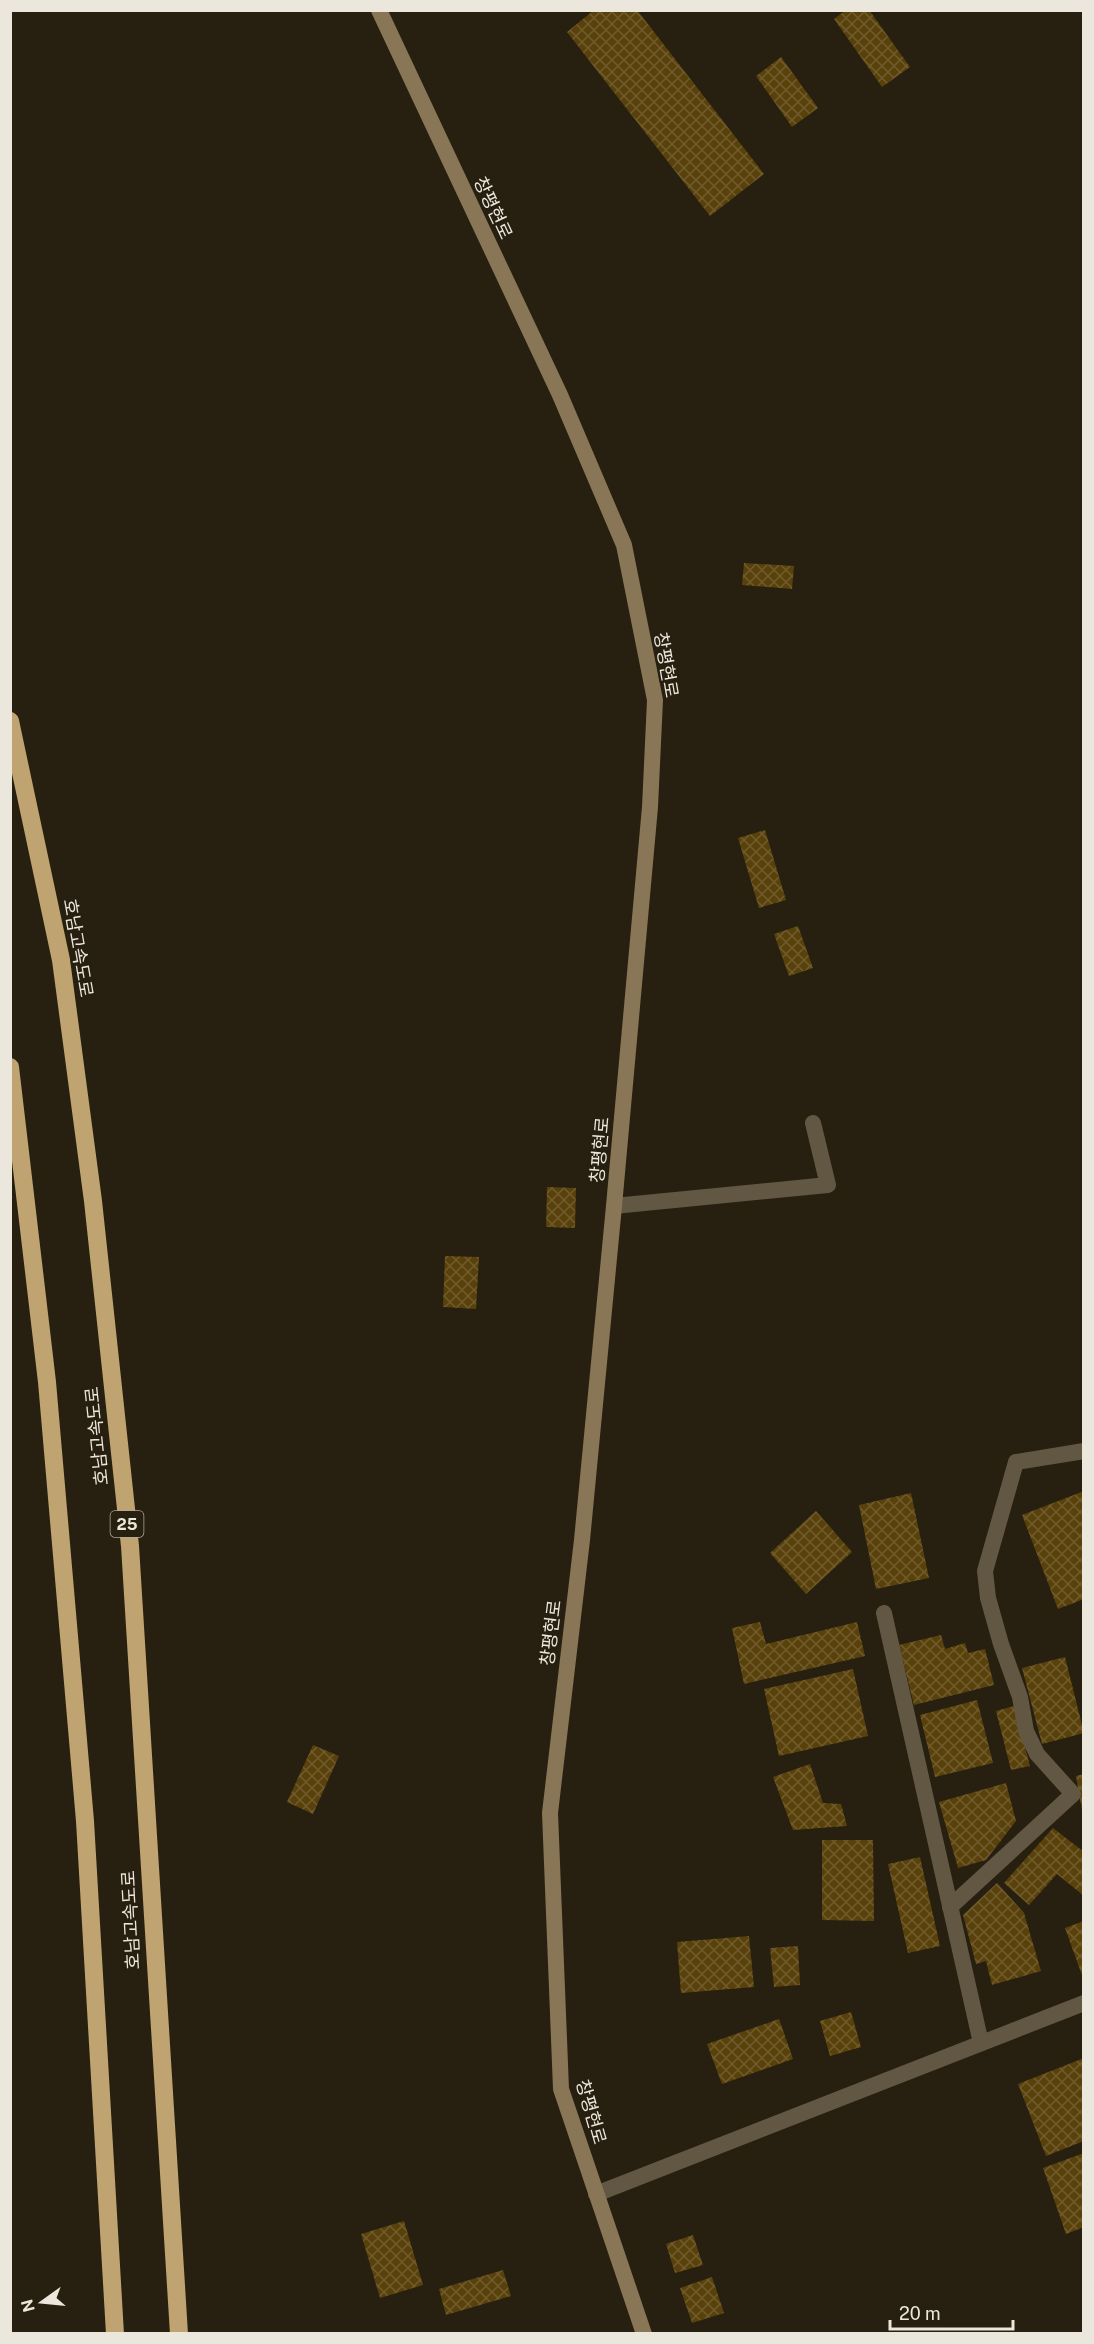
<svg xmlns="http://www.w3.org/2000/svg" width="1094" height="2344" font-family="'Public Sans','Noto Sans KR',sans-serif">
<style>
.building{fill:url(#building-cross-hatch)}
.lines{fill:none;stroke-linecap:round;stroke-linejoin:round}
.service{stroke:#625743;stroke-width:16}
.minor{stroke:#625743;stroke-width:16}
.secondary{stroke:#887656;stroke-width:16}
.motorway{stroke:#bfa370;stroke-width:18}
.labels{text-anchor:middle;stroke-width:4.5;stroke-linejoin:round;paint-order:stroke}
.shield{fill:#271f0f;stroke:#b1ab9f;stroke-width:1.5}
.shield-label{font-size:16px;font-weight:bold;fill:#ece7dd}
.street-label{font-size:18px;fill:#ece7dd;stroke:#271f0f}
</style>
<defs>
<pattern id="building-cross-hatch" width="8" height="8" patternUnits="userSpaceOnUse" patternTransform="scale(1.5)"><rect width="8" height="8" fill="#58410a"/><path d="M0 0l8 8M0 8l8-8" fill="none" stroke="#705c2d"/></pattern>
</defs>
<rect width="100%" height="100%" fill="#271f0f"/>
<!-- building -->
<g class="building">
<polygon points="594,10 637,10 764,174 710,216 567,32"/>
<polygon points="846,10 869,10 910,67 882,87 834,19"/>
<polygon points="781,57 818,108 792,127 756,76"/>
<polygon points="744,563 794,566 792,589 742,585"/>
<polygon points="765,830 786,900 759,908 738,838"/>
<polygon points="798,926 813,968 789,976 774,934"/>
<polygon points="547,1187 576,1188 575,1228 546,1227"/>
<polygon points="445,1256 479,1257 476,1309 443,1307"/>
<polygon points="1084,1491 1084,1599 1058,1609 1022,1515"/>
<polygon points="911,1493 929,1578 876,1589 859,1505"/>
<polygon points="816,1511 852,1552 806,1594 770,1553"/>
<polygon points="760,1622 766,1644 857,1622 865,1656 744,1684 732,1628"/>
<polygon points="941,1635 945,1649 965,1643 968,1653 985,1649 994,1685 914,1705 899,1645"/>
<polygon points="1065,1657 1084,1733 1042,1744 1022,1668"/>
<polygon points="853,1669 868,1736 779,1756 764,1689"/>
<polygon points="977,1700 993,1763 935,1777 920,1715"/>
<polygon points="1014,1706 1030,1766 1011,1770 996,1711"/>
<polygon points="313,1745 339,1756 313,1814 287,1802"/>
<polygon points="810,1764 823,1803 841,1804 847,1826 793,1830 773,1777"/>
<polygon points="1084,1774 1084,1810 1082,1810 1076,1776"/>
<polygon points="1006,1783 1016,1821 986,1860 958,1868 939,1802"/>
<polygon points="1053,1828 1084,1852 1084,1896 1057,1874 1029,1905 1004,1883"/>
<polygon points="822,1840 873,1840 874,1921 822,1920"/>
<polygon points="920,1857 940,1946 908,1953 888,1864"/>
<polygon points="997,1883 1024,1913 1041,1971 992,1985 986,1961 976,1964 963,1915"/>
<polygon points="1084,1921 1084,1978 1083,1978 1065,1928"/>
<polygon points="749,1936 754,1987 681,1993 677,1942"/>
<polygon points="798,1946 800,1985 774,1987 770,1948"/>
<polygon points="851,2012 861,2047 830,2056 820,2021"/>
<polygon points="779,2019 793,2059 722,2084 707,2044"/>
<polygon points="1084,2058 1084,2141 1046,2156 1018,2084"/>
<polygon points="1084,2153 1084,2227 1066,2234 1043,2168"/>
<polygon points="404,2221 423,2285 380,2298 361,2234"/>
<polygon points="693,2235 703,2265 675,2273 666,2244"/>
<polygon points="503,2270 511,2296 446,2315 439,2289"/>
<polygon points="712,2277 724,2313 692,2323 680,2288"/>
</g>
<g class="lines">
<!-- service -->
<polyline class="service" points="614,1206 828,1185 813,1123"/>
<!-- minor -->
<g class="minor">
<polyline points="884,1613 981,2043"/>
<polyline points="950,1907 1073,1794 1037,1754 1026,1731 1020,1697 1001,1644 988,1598 985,1571 1016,1462 1084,1451"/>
<polyline points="596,2194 1084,2003"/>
</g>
<!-- secondary -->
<polyline class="secondary" points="379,10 560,395 624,545 655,700 650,807 614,1206 582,1540 550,1813 561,2089 644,2334"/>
<!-- motorway -->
<g class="motorway">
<polyline points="10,721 61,960 93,1201 130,1546 179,2334"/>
<polyline points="10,1067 47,1382 85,1821 115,2334"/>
</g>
</g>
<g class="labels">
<!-- shield labels -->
<rect class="shield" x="110.5" y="1511" width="33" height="26" rx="4.5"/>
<g class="shield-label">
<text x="127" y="1530">25</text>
</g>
<!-- street labels -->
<g class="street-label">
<text transform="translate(493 208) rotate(65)" y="6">창평현로</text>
<text transform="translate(666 665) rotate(80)" y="6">창평현로</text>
<text transform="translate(78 948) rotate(80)" y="6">호남고속도로</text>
<text transform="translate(600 1150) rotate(-85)" y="6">창평현로</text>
<text transform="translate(97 1436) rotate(-96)" y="6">호남고속도로</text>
<text transform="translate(551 1633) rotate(-83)" y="6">창평현로</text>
<text transform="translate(131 1920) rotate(-93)" y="6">호남고속도로</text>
<text transform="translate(591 2112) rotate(74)" y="6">창평현로</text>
</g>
</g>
<!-- border -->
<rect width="1094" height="2344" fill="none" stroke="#ece7dd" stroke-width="24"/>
<!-- north arrow -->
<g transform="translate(42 2302) rotate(255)" stroke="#271f0f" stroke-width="4.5" paint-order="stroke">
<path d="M0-4.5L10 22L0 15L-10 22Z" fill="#ece7dd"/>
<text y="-9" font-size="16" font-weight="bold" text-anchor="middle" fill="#ece7dd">N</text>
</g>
<!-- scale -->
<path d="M890 2320v9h123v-9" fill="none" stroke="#ece7dd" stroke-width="3"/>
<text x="899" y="2320" font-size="18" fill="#ece7dd" stroke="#271f0f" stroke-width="4.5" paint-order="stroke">20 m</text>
</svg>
